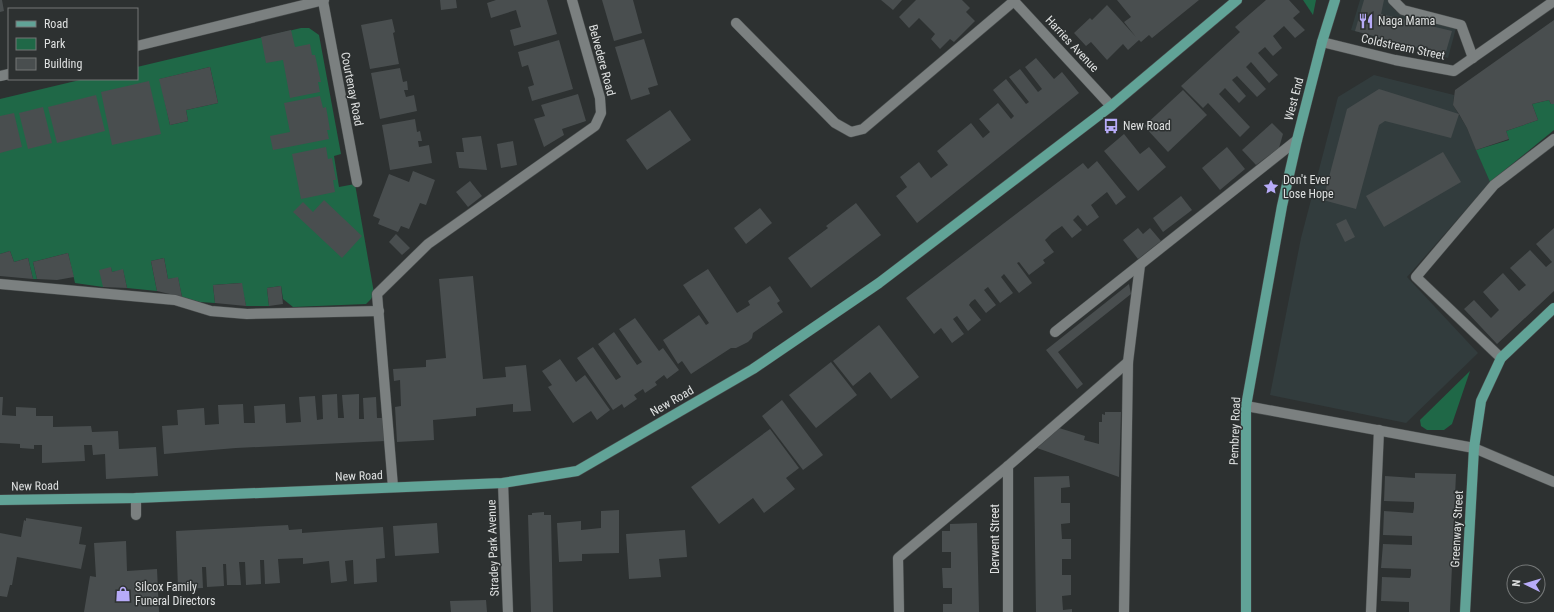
<svg xmlns="http://www.w3.org/2000/svg" width="1554" height="612" font-family="'Roboto Condensed',sans-serif">
<style>
.built{fill:#323c3d}
.green{fill:#1f6847;fill-rule:evenodd}
.building{fill:#494e4f}
.lines{fill:none;stroke-linecap:round;stroke-linejoin:round}
.minor-casing{stroke:#494d4d;stroke-width:11}
.major-casing{stroke:#494d4d;stroke-width:11}
.minor{stroke:#7b8080;stroke-width:10}
.major{stroke:#61a397;stroke-width:10}
.labels{text-anchor:middle;stroke-width:3;stroke-linejoin:round;paint-order:stroke}
.poi-label{font-size:12px;fill:#dee0e0;stroke:#2d3131;text-anchor:start}
.street-label{font-size:12px;fill:#dee0e0;stroke:#2d3131}
</style>
<rect width="100%" height="100%" fill="#2d3131"/>
<!-- built -->
<g class="built">
<polygon points="1360,0 1390,0 1389,4 1396,11 1456,28 1448,58 1351,30"/>
<polygon points="1374,75 1454,95 1453,105 1467,128 1490,182 1407,277 1478,353 1406,423 1270,395 1301,238 1338,97"/>
</g>
<!-- green -->
<g class="green">
<polygon points="1303,0 1316,0 1313,15"/>
<path d="M301 28H309L319 35 341 154 334 156 339 187 355 184 374 293 371 299 366 304 293 307 283 299 281 286 267 288 269 306H246L241 283 213 285 215 303 200 302 182 297 178 278 168 279 164 258 151 261 157 291 127 288 123 270 112 272 111 268 103 287 75 283 68 253 33 262 37 279H33L28 258 14 262 10 251 0 254V99L84 79H137V67ZM210 67 218 103 186 110 188 121 170 125 160 79Z"/>
<polygon points="1549,100 1551,104 1554,104 1554,130 1490,182 1476,150 1509,140 1506,131 1538,120 1532,104"/>
<polygon points="1470,371 1452,424 1444,430 1427,430 1421,426 1420,420"/>
</g>
<!-- building -->
<g class="building">
<polygon points="0,0 2,0 4,11 0,12"/>
<polygon points="440,0 456,0 457,8 441,10"/>
<polygon points="496,0 547,0 557,34 514,46 510,30 521,27 516,10 491,18 487,3"/>
<polygon points="602,0 633,0 642,33 614,41"/>
<polygon points="881,0 902,0 893,10"/>
<polygon points="916,0 962,0 970,8 966,12 975,21 954,42 950,39 940,49 931,39 935,34 919,18 909,28 899,17"/>
<polygon points="1117,0 1199,0 1152,38 1149,35 1141,42 1139,40 1128,50 1123,44 1107,60 1091,42 1086,46 1074,33 1090,18 1092,20 1107,5 1136,37 1124,22 1131,17"/>
<polygon points="1266,0 1289,0 1300,12 1293,18 1305,30 1295,38 1284,26 1273,36 1282,48 1273,56 1265,47 1258,53 1278,75 1269,83 1251,62 1246,67 1266,89 1257,97 1237,76 1232,80 1246,96 1239,103 1225,88 1219,94 1250,127 1240,137 1208,103 1203,108 1181,86 1240,32 1235,27"/>
<polygon points="1364,0 1384,0 1381,14 1452,31 1445,55 1355,31"/>
<polygon points="392,19 395,32 393,33 399,64 370,69 361,25"/>
<polygon points="1554,20 1554,104 1551,104 1549,100 1532,104 1538,120 1506,131 1509,139 1476,150 1467,128 1459,114 1451,138 1385,121 1379,125 1356,209 1323,200 1347,109 1379,89 1459,114 1453,105 1455,90"/>
<polygon points="291,30 295,47 310,44 312,55 315,55 321,82 318,82 320,92 290,98 283,60 266,63 261,37"/>
<polygon points="644,39 658,85 648,88 650,94 631,100 615,47"/>
<polygon points="559,40 573,89 532,101 528,87 534,85 528,65 522,67 518,52"/>
<polygon points="1036,58 1054,79 1062,72 1079,93 917,223 896,196 907,187 900,177 919,162 931,178 948,165 937,151 971,123 983,138 990,132 979,119 998,103 1011,119 1014,116 993,90 1006,79 1026,104 1029,102 1009,77 1020,69 1038,92 1042,89 1025,67"/>
<polygon points="210,67 218,103 186,110 188,121 170,125 159,79"/>
<polygon points="400,68 403,82 407,81 408,90 404,90 406,97 414,95 417,111 380,119 371,73"/>
<polygon points="149,81 161,134 112,145 101,92"/>
<polygon points="1183,90 1207,115 1168,152 1144,126"/>
<polygon points="578,94 586,121 562,129 564,135 544,147 534,119 545,116 541,105"/>
<polygon points="96,95 105,131 57,143 48,107"/>
<polygon points="320,96 323,108 326,107 328,118 330,130 327,130 329,139 273,150 270,136 290,132 284,103"/>
<polygon points="43,107 52,143 28,149 19,113"/>
<polygon points="670,110 691,140 647,170 626,140"/>
<polygon points="14,113 22,147 0,153 0,116"/>
<polygon points="415,119 417,132 420,131 422,141 418,141 419,147 429,145 432,163 390,170 382,125"/>
<polygon points="1272,123 1283,134 1279,148 1256,165 1242,150"/>
<polygon points="1124,134 1140,154 1149,147 1166,167 1138,191 1104,151"/>
<polygon points="481,136 487,170 459,168 456,152 464,152 462,138"/>
<polygon points="513,141 517,165 501,168 497,144"/>
<polygon points="326,147 328,159 332,158 336,180 333,180 335,192 301,199 292,154"/>
<polygon points="1227,147 1245,169 1220,190 1202,168"/>
<polygon points="1443,152 1461,182 1384,227 1366,196"/>
<polygon points="1097,161 1126,197 1116,205 1107,192 1091,205 1099,217 1087,226 1078,215 1073,220 1082,230 1072,238 1062,226 1052,233 1045,240 1054,252 1043,260 1045,263 1029,275 1019,262 1017,263 1032,283 1019,293 1004,274 1001,277 1013,293 1000,303 988,287 984,290 996,305 986,313 975,299 971,302 969,305 981,320 968,331 957,316 953,319 964,334 952,343 941,328 934,334 906,298 1083,163 1088,169"/>
<polygon points="413,171 435,180 426,205 420,203 409,229 401,226 398,232 378,224 380,219 373,216 389,174 409,182"/>
<polygon points="470,181 482,196 468,207 456,192"/>
<polygon points="1181,196 1192,210 1163,232 1153,218"/>
<polygon points="324,200 362,236 342,258 293,212 303,202 313,212"/>
<polygon points="856,203 881,235 811,288 788,258 828,228 826,226"/>
<polygon points="760,208 772,223 746,244 734,228"/>
<polygon points="1346,219 1355,237 1345,242 1336,224"/>
<polygon points="1138,228 1143,234 1150,228 1161,241 1138,259 1123,240"/>
<polygon points="1554,228 1554,291 1497,344 1464,309 1474,300 1491,318 1499,310 1483,292 1503,273 1519,291 1526,285 1510,268 1530,250 1546,267 1552,262 1536,244"/>
<polygon points="396,234 410,248 402,255 389,242"/>
<polygon points="10,251 14,262 28,258 33,279 0,276 0,254"/>
<polygon points="68,253 74,277 57,280 37,279 33,262"/>
<polygon points="164,258 168,279 178,277 182,297 157,291 151,261"/>
<polygon points="111,267 112,272 123,269 127,288 103,287 99,270"/>
<polygon points="708,269 737,313 750,305 748,301 770,286 780,301 777,303 783,312 753,333 752,338 748,342 736,348 731,348 691,374 682,361 678,364 663,340 699,315 706,325 709,323 683,285"/>
<polygon points="473,276 483,379 506,377 505,367 526,365 531,411 513,412 513,404 476,408 476,416 433,420 434,440 397,442 395,407 401,406 400,380 394,381 393,369 426,367 426,360 446,358 439,279"/>
<polygon points="242,283 246,306 215,303 213,285"/>
<polygon points="1129,284 1131,294 1058,352 1083,384 1077,389 1046,350"/>
<polygon points="281,286 283,304 269,306 267,288"/>
<polygon points="635,318 659,351 663,348 679,370 667,379 664,375 655,382 657,385 645,393 643,389 634,395 637,399 624,408 622,404 613,410 577,358 593,347 616,380 621,377 598,344 614,332 637,365 642,362 619,329"/>
<polygon points="879,325 919,377 891,399 870,372 853,386 833,361"/>
<polygon points="560,359 576,382 585,375 610,410 597,420 591,411 573,423 548,387 552,385 542,371"/>
<polygon points="831,362 857,395 816,428 789,395"/>
<polygon points="337,394 338,418 344,418 342,395 359,394 359,419 364,419 363,398 376,397 377,418 384,418 385,441 236,448 164,454 162,426 178,425 177,410 204,408 205,425 219,424 218,405 243,404 244,423 255,423 254,406 285,404 286,423 301,422 299,397 315,396 317,420 323,419 322,395"/>
<polygon points="0,397 3,397 2,415 16,416 16,407 36,408 36,416 53,416 53,427 91,426 92,432 118,431 119,449 156,447 158,476 106,479 105,454 93,455 92,445 84,445 85,461 42,463 42,445 34,445 34,449 20,448 20,444 0,443"/>
<polygon points="782,400 823,455 803,470 762,416"/>
<polygon points="1105,412 1121,412 1119,477 1037,448 1059,428 1085,436 1084,440 1099,444 1099,422 1102,422 1102,414 1105,415"/>
<polygon points="770,429 799,468 786,478 795,489 764,513 753,498 719,524 691,487"/>
<polygon points="1415,473 1456,474 1450,612 1409,612 1409,602 1381,601 1382,577 1410,578 1411,575 1411,569 1381,568 1383,544 1412,545 1412,536 1383,535 1384,511 1413,513 1414,508 1414,502 1384,501 1385,476 1415,478"/>
<polygon points="1069,476 1070,487 1061,488 1061,503 1070,503 1070,523 1061,524 1062,539 1071,539 1071,559 1062,559 1062,575 1071,575 1071,595 1062,596 1063,610 1072,609 1072,612 1036,612 1034,477"/>
<polygon points="619,510 619,553 582,554 582,561 559,562 557,523 581,521 581,530 601,528 601,511"/>
<polygon points="544,512 544,515 551,515 553,612 531,612 528,515 532,515 532,513"/>
<polygon points="26,518 82,527 79,544 86,545 81,569 17,557 12,585 10,585 7,597 0,596 0,533 21,537 24,520 26,521"/>
<polygon points="437,523 439,553 395,556 393,526"/>
<polygon points="977,523 979,612 943,612 943,604 952,604 952,588 943,588 942,568 951,568 951,552 942,552 942,531 950,531 950,524"/>
<polygon points="288,525 289,530 302,529 302,533 383,527 385,558 376,559 377,582 354,584 353,560 345,561 347,581 331,583 329,561 303,564 303,558 278,559 280,583 265,584 264,560 260,560 261,584 246,585 245,562 239,562 241,585 227,585 226,564 223,564 224,586 207,587 206,567 202,567 203,588 178,589 176,531"/>
<polygon points="685,530 687,557 659,559 661,577 629,579 626,534"/>
<polygon points="126,541 127,571 157,569 159,612 84,612 90,576 96,577 94,543"/>
<polygon points="486,600 487,612 451,612 450,601"/>
</g>
<g class="lines">
<defs>
<g id="minor">
<polyline points="1013,0 1111,106"/>
<polyline points="1393,0 1403,10 1461,25 1473,58"/>
<polyline points="323,1 357,182"/>
<polyline points="736,23 835,123 851,132 863,129 1014,1"/>
<polyline points="1322,42 1395,60 1454,71 1554,1"/>
<polyline points="137,46 324,0"/>
<polyline points="0,76 9,74"/>
<polyline points="0,284 175,300 211,311 247,314 379,311"/>
<polyline points="1055,332 1297,140"/>
<polyline points="1501,358 1416,277 1494,185 1554,139"/>
<polyline points="1246,406 1474,448 1554,482"/>
<polyline points="1008,466 1008,612"/>
<polyline points="503,483 508,612"/>
<polyline points="393,487 377,294 428,244 595,126 601,113 600,98 572,0"/>
<polyline points="136,498 136,515"/>
<polyline points="899,612 898,558 1008,466 1128,362"/>
<polyline points="1124,612 1128,362 1140,265"/>
<polyline points="1371,612 1379,430"/>
</g>
<g id="major">
<polyline points="0,500 136,498 503,483 577,471 753,369 879,283 1111,106 1237,0"/>
<polyline points="1246,612 1246,406 1282,206 1297,140 1322,42 1335,0"/>
<polyline points="1465,612 1474,448 1481,401 1501,358 1554,308"/>
</g>
</defs>
<!-- minor casing -->
<use href="#minor" class="minor-casing"/>
<!-- major casing -->
<use href="#major" class="major-casing"/>
<!-- minor -->
<use href="#minor" class="minor"/>
<!-- major -->
<use href="#major" class="major"/>
</g>
<!-- icons -->
<defs>
<symbol id="restaurant-bare" viewBox="-9 -9 18 18"><path d="M-5-6h1v4h1v-4h1v4h1v-4h1v5L-1.5 .5V6h-2V.5L-5-1ZM5-6V6H3V1.5H1.5Q1.5-4 5-6Z" fill="#b7abf8" stroke="#2d3131" stroke-width="2.5" paint-order="stroke"/></symbol>
<symbol id="bus-bare" viewBox="-9 -9 18 18"><path d="M-5-6H5V4H4V6H2V4H-2V6H-4V4H-5ZM-3.5-4V0h7V-4ZM-3.5 1.2v1.5H-2V1.2ZM2 1.2v1.5H3.5V1.2Z" fill="#b7abf8" stroke="#2d3131" stroke-width="2.5" paint-order="stroke"/></symbol>
<symbol id="sight-bare" viewBox="-9 -9 18 18"><path d="M0-6L1.8-2.2L6-1.7L2.9 1.2L3.7 5.4L0 3.3L-3.7 5.4L-2.9 1.2L-6-1.7L-1.8-2.2Z" fill="#b7abf8" stroke="#2d3131" stroke-width="2.5" paint-order="stroke"/></symbol>
<symbol id="shop-bare" viewBox="-9 -9 18 18"><path d="M-5-2.5h2.3a2.7 3.5 0 0 1 5.4 0H5L5.5 6h-11ZM-1.5-2.5h3a1.5 2.3 0 0 0-3 0Z" fill="#b7abf8" stroke="#2d3131" stroke-width="2.5" paint-order="stroke"/></symbol>
</defs>
<g fill-rule="evenodd">
<use href="#restaurant-bare" x="1355" y="10" width="22" height="22"/>
<use href="#bus-bare" x="1100" y="115" width="22" height="22"/>
<use href="#sight-bare" x="1260" y="176" width="22" height="22"/>
<use href="#shop-bare" x="112" y="583" width="22" height="22"/>
</g>
<g class="labels">
<!-- poi labels -->
<g class="poi-label">
<text x="1378" y="25">Naga Mama</text>
<text x="1123" y="130">New Road</text>
<text x="1283" y="184">Don't Ever<tspan x="1283" dy="14">Lose Hope</tspan></text>
<text x="135" y="591">Silcox Family<tspan x="135" dy="14">Funeral Directors</tspan></text>
</g>
<!-- street labels -->
<g class="street-label">
<text transform="translate(1072 44) rotate(47)" y="4">Harries Avenue</text>
<text transform="translate(1403 47) rotate(12)" y="4">Coldstream Street</text>
<text transform="translate(602 60) rotate(75)" y="4">Belvedere Road</text>
<text transform="translate(352 89) rotate(79)" y="4">Courtenay Road</text>
<text transform="translate(1294 99) rotate(-75)" y="4">West End</text>
<text transform="translate(672 401) rotate(-30)" y="4">New Road</text>
<text transform="translate(1235 431) rotate(-88)" y="4">Pembrey Road</text>
<text transform="translate(359 476) rotate(-2)" y="4">New Road</text>
<text transform="translate(35 486) rotate(-1)" y="4">New Road</text>
<text transform="translate(1457 529) rotate(-87)" y="4">Greenway Street</text>
<text transform="translate(995 539) rotate(-90)" y="4">Derwent Street</text>
<text transform="translate(493 548) rotate(-92)" y="4">Stradey Park Avenue</text>
</g>
</g>
<!-- legend -->
<rect x="8" y="8" width="130" height="72" fill="#2d3131" stroke="#747777"/>
<rect x="16" y="21" width="20" height="6" fill="#61a397" stroke="#747777"/>
<text x="44" y="28" font-size="12" fill="#dee0e0">Road</text>
<rect x="16" y="38" width="20" height="12" fill="#1f6847" stroke="#747777"/>
<text x="44" y="48" font-size="12" fill="#dee0e0">Park</text>
<rect x="16" y="58" width="20" height="12" fill="#494e4f" stroke="#747777"/>
<text x="44" y="68" font-size="12" fill="#dee0e0">Building</text>
<!-- north arrow -->
<g transform="translate(1526 584) rotate(275)"><circle r="19" fill="#2d3131" stroke="#747777"/>
<path d="M0-3L7 15L0 10L-7 15Z" fill="#b7abf8"/>
<text y="-6" font-size="11" font-weight="bold" text-anchor="middle" fill="#dee0e0">N</text>
</g>
</svg>
